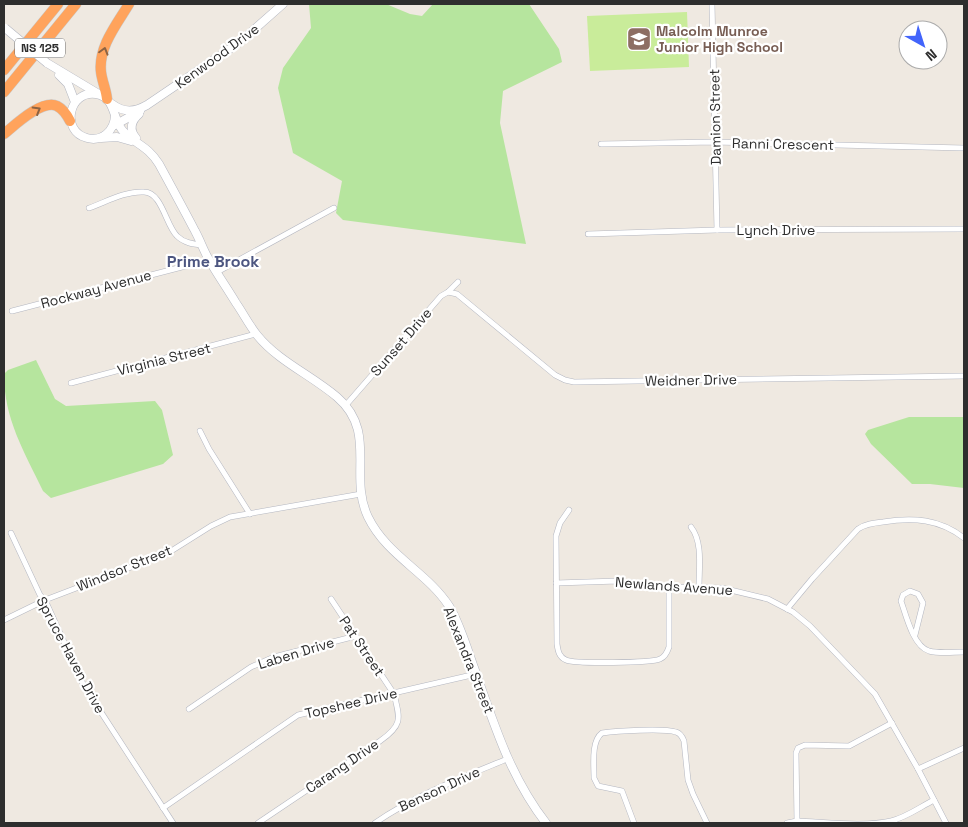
<svg xmlns="http://www.w3.org/2000/svg" width="968" height="827" font-family="'Space Grotesk',sans-serif">
<style>
.green{fill:#b6e59e}
.pitch{fill:#c9ec9a}
.lines{fill:none;stroke-linecap:round;stroke-linejoin:round}
.street-casing{stroke:#b4b7c1;stroke-width:6}
.secondary-casing{stroke:#b4b7c1;stroke-width:9}
.highway-casing{stroke:#c9c9c9;stroke-width:11}
.street{stroke:#fff;stroke-width:5}
.secondary{stroke:#fff;stroke-width:8}
.highway{stroke:#ffa35c;stroke-width:10}
.secondary-bridge-casing{stroke:#b4b7c1;stroke-width:9;stroke-linecap:butt}
.secondary-bridge{stroke:#fff;stroke-width:8}
.oneway{stroke:#8c6343}
.labels{text-anchor:middle;stroke-width:4.5;stroke-linejoin:round;paint-order:stroke}
.shield{fill:#fff;stroke:#6d6d6d;stroke-width:1}
.shield-label{font-size:12px;font-weight:bold;fill:#2e2e2e}
.education-label{font-size:14px;font-weight:bold;fill:#785e54;stroke:#fff;text-anchor:start}
.street-label{font-size:14px;fill:#2e2e2e;stroke:#fff}
.quarter-label{font-size:16px;font-weight:bold;fill:#4d5680;stroke:#fff}
</style>
<rect width="100%" height="100%" fill="#efe9e1"/>
<!-- green -->
<g class="green">
<polygon points="309,4 386,4 410,14 422,16 433,4 529,4 559,49 562,62 503,91 500,123 526,244 343,220 336,213 342,181 293,153 278,88 283,68 311,28"/>
<path d="M36 360 55 399 66 406 155 401 162 410 173 455 163 464 51 498 43 491C24 451 4 419 4 374L8 370Z"/>
<polygon points="909,417 964,417 964,488 930,484 912,484 871,444 865,434 868,430"/>
</g>
<!-- pitch -->
<polygon class="pitch" points="687,12 689,67 590,71 587,16"/>
<g class="lines">
<defs>
<g id="street">
<polyline points="712,4 717,230"/>
<polyline points="601,144 715,142 964,148"/>
<path d="M89 208C106 202 125 191 144 192 162 192 166 226 177 236 184 243 193 244 202 245"/>
<polyline points="588,234 717,230 964,229"/>
<polyline points="217,272 334,208"/>
<polyline points="448,292 457,294 555,375 565,380 574,382 964,376"/>
<polyline points="12,311 209,260"/>
<polyline points="71,383 256,334"/>
<polyline points="346,405 441,296 448,292 458,282"/>
<polyline points="200,431 209,449 250,514"/>
<path d="M569 510 560 523 556 536 557 644C558 651 559 657 566 660 575 664 651 663 660 659 665 657 667 653 669 647V587"/>
<path d="M691 527C703 542 699 568 699 587"/>
<polyline points="11,533 40,595 45,600 84,686 173,823"/>
<polyline points="556,583 618,581 669,587 722,588 768,599 793,612 810,626 875,694 918,769 946,823"/>
<path d="M787 609 812 579 858 529C865 524 874 523 883 522 913 517 940 519 964 538"/>
<polyline points="4,620 45,600 168,553 211,526 230,517 361,494"/>
<path d="M915 635 923 603 918 594 910 591 903 595 901 601C906 615 913 646 929 651 940 654 953 652 964 652"/>
<polyline points="189,709 251,667 274,657 356,636"/>
<polyline points="918,769 964,748"/>
<polyline points="163,808 298,715 476,674"/>
<polyline points="797,821 796,753 798,748 805,745 849,746 892,723"/>
<path d="M258 823 380 741C403 725 400 719 394 694L331 599"/>
<path d="M375 823C416 795 461 778 507 759"/>
<path d="M634 823 622 791 598 786 594 778C594 765 591 741 602 733 617 731 663 728 676 732 680 733 682 736 684 741L688 780 693 794 707 823"/>
<path d="M787 823 797 821C825 822 865 827 891 821 907 817 920 807 934 800"/>
</g>
<g id="secondary">
<polyline points="47,63 97,93"/>
<polyline points="59,75 68,84 75,102"/>
<path d="M112 104C124 113 135 112 147 105L240 42 283 4"/>
<path d="M115 116C114 131 102 142 87 138 60 131 69 90 96 94 116 97 112 119 123 131 136 145 147 145 159 164 171 186 183 208 195 231 200 240 203 249 208 258 217 274 227 288 236 303 243 313 249 325 257 335 278 361 311 375 337 397 378 432 348 475 368 517 387 556 427 572 449 606 460 623 469 655 476 673 495 727 511 778 546 823"/>
<polyline points="115,125 140,111"/>
<polyline points="101,138 117,137 131,141"/>
<path d="M136 138C129 130 131 121 139 114"/>
</g>
<g id="highway">
<polyline points="4,70 58,4"/>
<polyline points="4,92 76,4"/>
<path d="M107 99C106 89 102 81 101 72 98 47 117 24 129 4"/>
<path d="M4 134C15 125 42 99 57 106 63 109 67 115 70 121"/>
</g>
</defs>
<!-- street casing -->
<use href="#street" class="street-casing"/>
<!-- secondary casing -->
<use href="#secondary" class="secondary-casing"/>
<!-- highway casing -->
<use href="#highway" class="highway-casing"/>
<!-- street -->
<use href="#street" class="street"/>
<!-- secondary -->
<use href="#secondary" class="secondary"/>
<!-- highway -->
<use href="#highway" class="highway"/>
<defs>
<polyline id="secondary-bridge" points="5,28 47,63"/>
</defs>
<!-- secondary-bridge casing -->
<use href="#secondary-bridge" class="secondary-bridge-casing"/>
<!-- secondary-bridge -->
<use href="#secondary-bridge" class="secondary-bridge"/>
</g>
<!-- one-way arrows -->
<defs><path id="oneway-chevron" d="M-2-3.5L2.5 0L-2 3.5" fill="none" stroke-width="1.6" stroke-linecap="round" stroke-linejoin="round" transform="scale(1.25)"/></defs>
<g class="oneway">
<use href="#oneway-chevron" transform="translate(104 51) rotate(-74)"/>
<use href="#oneway-chevron" transform="translate(37 110) rotate(-31)"/>
</g>
<!-- icons -->
<defs>
<symbol id="school-square" viewBox="-11 -11 22 22"><rect x="-9" y="-9" width="18" height="18" rx="4" fill="#8d6e63" stroke="#fff"/><path d="M0-5L7-2L0 1L-7-2ZM-4 1L0 2.5L4 1V4Q0 6-4 4Z" fill="#fff"/></symbol>
</defs>
<g fill-rule="evenodd">
<use href="#school-square" x="625" y="25" width="28" height="28"/>
</g>
<g class="labels">
<!-- shield labels -->
<rect class="shield" x="15" y="38.5" width="50" height="19" rx="4"/>
<g class="shield-label">
<text x="40" y="52">NS 125</text>
</g>
<!-- education labels -->
<g class="education-label">
<text x="656" y="36">Malcolm Munroe<tspan x="656" dy="16">Junior High School</tspan></text>
</g>
<!-- street labels -->
<g class="street-label">
<text transform="translate(217 56) rotate(-36)" y="5">Kenwood Drive</text>
<text transform="translate(715 117) rotate(-91)" y="5">Damion Street</text>
<text transform="translate(783 144) rotate(1)" y="5">Ranni Crescent</text>
<text x="776" y="235">Lynch Drive</text>
<text transform="translate(96 289) rotate(-15)" y="5">Rockway Avenue</text>
<text transform="translate(401 342) rotate(-49)" y="5">Sunset Drive</text>
<text transform="translate(164 359) rotate(-14)" y="5">Virginia Street</text>
<text transform="translate(691 380) rotate(-1)" y="5">Weidner Drive</text>
<text transform="translate(124 568) rotate(-22)" y="5">Windsor Street</text>
<text transform="translate(674 586) rotate(4)" y="5">Newlands Avenue</text>
<text transform="translate(362 646) rotate(56)" y="5">Pat Street</text>
<text transform="translate(296 653) rotate(-17)" y="5">Laben Drive</text>
<text transform="translate(71 655) rotate(62)" y="5">Spruce Haven Drive</text>
<text transform="translate(469 660) rotate(68)" y="5">Alexandra Street</text>
<text transform="translate(351 703) rotate(-13)" y="5">Topshee Drive</text>
<text transform="translate(342 766) rotate(-34)" y="5">Carang Drive</text>
<text transform="translate(439 789) rotate(-25)" y="5">Benson Drive</text>
</g>
<!-- quarter labels -->
<g class="quarter-label">
<text x="213" y="267">Prime Brook</text>
</g>
</g>
<!-- border -->
<rect width="968" height="827" fill="none" stroke="#2e2e2e" stroke-width="10"/>
<!-- north arrow -->
<g transform="translate(923 45) rotate(141)"><circle r="24" fill="#ffffff" stroke="#ababab"/>
<path d="M0-4L9 19L0 12L-9 19Z" fill="#4264fb"/>
<text y="-8" font-size="14" font-weight="bold" text-anchor="middle" fill="#2e2e2e">N</text>
</g>
</svg>
